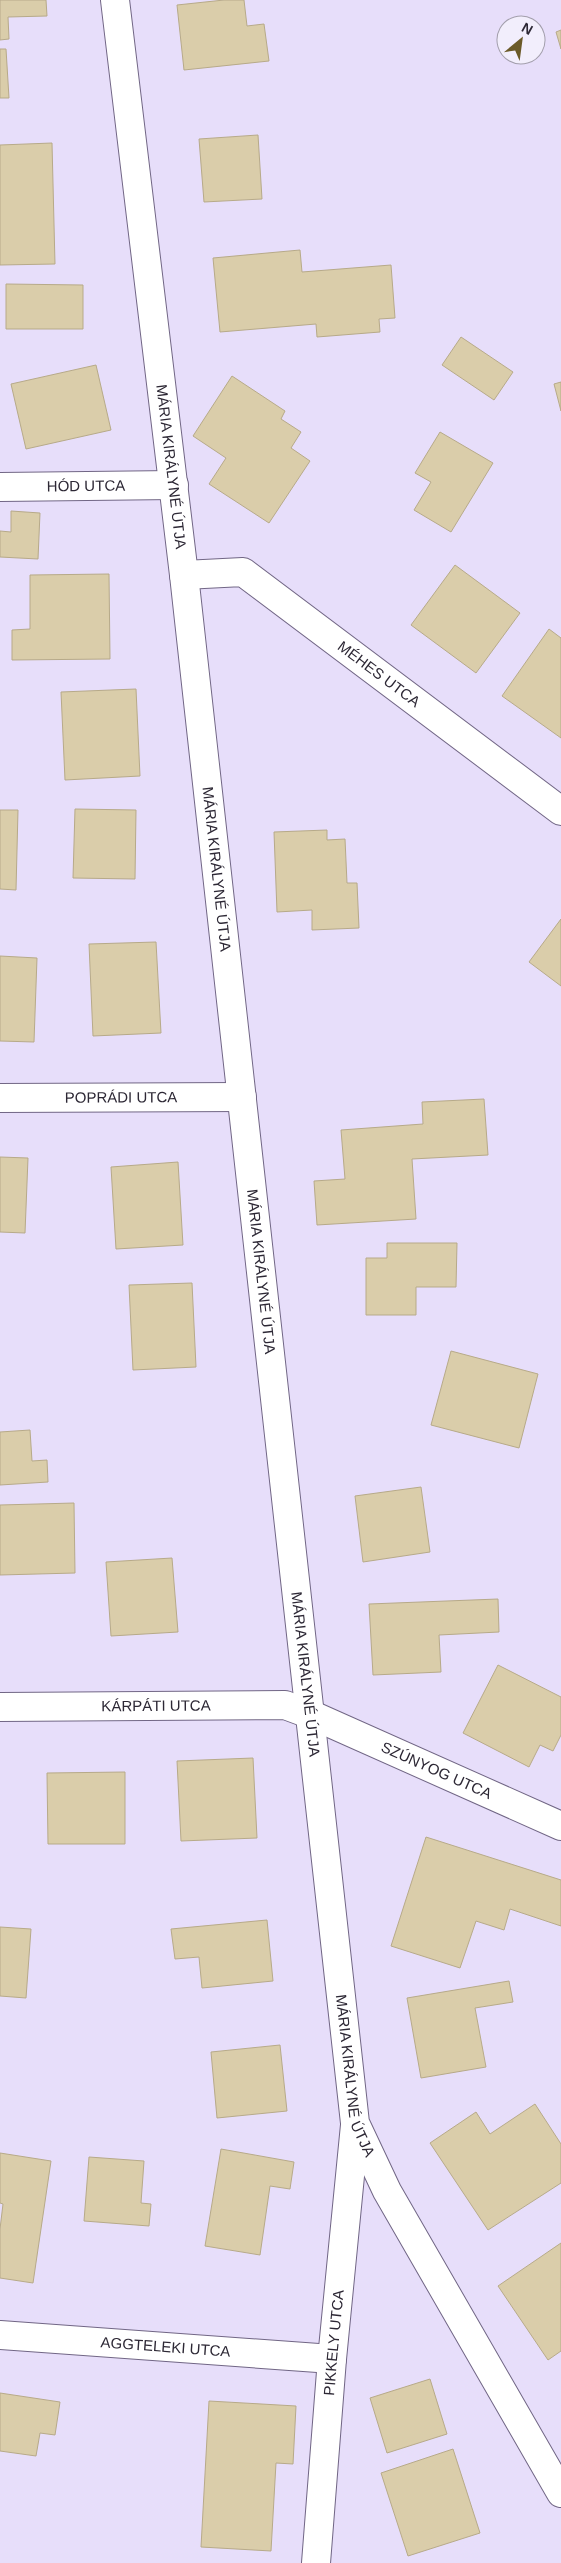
<svg xmlns="http://www.w3.org/2000/svg" width="561" height="2563" font-family="Arial,sans-serif">
<style>
.building{fill:#dacdaa;stroke:#b7aa89}
.lines{fill:none;stroke-linecap:round;stroke-linejoin:round}
.minor-casing{stroke:#716685;stroke-width:30}
.minor{stroke:#fff;stroke-width:28}
.labels{text-anchor:middle;stroke-width:4;stroke-linejoin:round;paint-order:stroke}
.street-label{font-size:15px;fill:#2d2835;stroke:#f2eefc}
</style>
<rect width="100%" height="100%" fill="#e7defa"/>
<!-- building -->
<g class="building">
<polygon points="0,0 46,0 47,16 8,17 9,39 0,40"/>
<polygon points="224,0 244,0 247,26 264,24 269,61 184,70 177,5"/>
<polygon points="561,30 561,49 556,32"/>
<polygon points="0,49 6,49 9,98 0,98"/>
<polygon points="258,135 262,199 204,202 199,139"/>
<polygon points="52,143 55,264 0,265 0,145"/>
<polygon points="300,250 302,272 391,265 395,318 379,319 380,332 317,337 316,324 220,332 213,258"/>
<polygon points="6,284 83,285 83,329 6,329"/>
<polygon points="461,337 513,372 494,400 442,365"/>
<polygon points="96,365 111,430 26,449 11,384"/>
<polygon points="232,376 285,411 281,419 301,432 291,448 310,461 269,523 209,484 226,458 193,436"/>
<polygon points="561,382 561,411 554,384"/>
<polygon points="440,432 493,463 451,532 414,510 431,482 415,473"/>
<polygon points="11,511 40,513 38,559 0,557 0,531 11,532"/>
<polygon points="455,565 520,613 476,673 411,625"/>
<polygon points="109,574 110,659 12,660 12,630 30,629 30,575"/>
<polygon points="549,629 561,638 561,738 502,696"/>
<polygon points="136,689 140,776 65,780 61,692"/>
<polygon points="75,809 136,810 135,879 73,878"/>
<polygon points="0,810 18,810 16,890 0,889"/>
<polygon points="327,830 327,840 345,839 347,883 357,883 359,928 312,930 312,910 277,912 274,832"/>
<polygon points="561,919 561,986 529,962"/>
<polygon points="156,942 161,1033 93,1036 89,944"/>
<polygon points="0,956 37,958 34,1042 0,1041"/>
<polygon points="484,1099 488,1155 412,1159 416,1219 317,1225 314,1181 345,1179 341,1130 423,1124 422,1102"/>
<polygon points="0,1157 28,1158 25,1233 0,1232"/>
<polygon points="178,1162 183,1245 116,1249 111,1167"/>
<polygon points="387,1243 457,1243 456,1287 416,1287 416,1315 366,1315 366,1258 387,1258"/>
<polygon points="192,1283 196,1367 133,1370 129,1285"/>
<polygon points="451,1351 538,1374 519,1448 431,1425"/>
<polygon points="30,1430 32,1461 47,1460 48,1482 0,1485 0,1432"/>
<polygon points="421,1487 430,1552 363,1562 355,1496"/>
<polygon points="74,1503 75,1573 0,1575 0,1505"/>
<polygon points="172,1558 178,1632 111,1636 106,1562"/>
<polygon points="498,1599 499,1632 439,1635 441,1672 373,1675 369,1604"/>
<polygon points="498,1665 561,1697 561,1735 553,1751 540,1745 529,1767 463,1733"/>
<polygon points="253,1758 257,1838 181,1841 177,1761"/>
<polygon points="125,1772 125,1844 48,1844 47,1773"/>
<polygon points="426,1837 561,1880 561,1926 510,1909 504,1930 476,1921 460,1968 391,1946"/>
<polygon points="267,1920 273,1981 202,1988 199,1957 175,1959 171,1929"/>
<polygon points="0,1927 31,1929 26,1998 0,1996"/>
<polygon points="509,1981 513,2002 475,2008 486,2067 421,2078 407,1998"/>
<polygon points="280,2045 287,2111 217,2118 211,2052"/>
<polygon points="535,2104 561,2144 561,2183 488,2230 430,2143 476,2112 490,2134"/>
<polygon points="221,2149 294,2162 290,2189 270,2186 260,2255 205,2246"/>
<polygon points="0,2153 51,2161 33,2283 0,2278 0,2229 3,2204 0,2203"/>
<polygon points="89,2157 144,2161 141,2203 151,2204 149,2226 84,2221"/>
<polygon points="561,2243 561,2351 548,2360 498,2286"/>
<polygon points="430,2379 447,2434 387,2453 370,2398"/>
<polygon points="0,2393 60,2402 55,2435 40,2433 36,2456 0,2451"/>
<polygon points="209,2401 296,2406 293,2464 276,2463 271,2551 201,2547"/>
<polygon points="453,2449 480,2533 408,2556 381,2473"/>
</g>
<g class="lines">
<defs>
<g id="minor">
<path id="s1" d="M115 0 184 575 355 2123 387 2191 561 2493"/>
<path id="s2" d="M0 487 174 485"/>
<path id="s3" d="M184 575 243 572 561 811"/>
<path id="s4" d="M0 1098 242 1097"/>
<path id="s5" d="M0 1707 285 1705 312 1715 561 1826"/>
<path id="s6" d="M0 2335 332 2359"/>
<path id="s7" d="M316 2563 332 2359 355 2125"/>
</g>
</defs>
<!-- minor casing -->
<use href="#minor" class="minor-casing"/>
<!-- minor -->
<use href="#minor" class="minor"/>
</g>
<g class="labels">
<!-- street labels -->
<g class="street-label">
<text dy="5" stroke="none"><textPath href="#s1" startOffset="470">MÁRIA KIRÁLYNÉ ÚTJA</textPath></text>
<text dy="5" stroke="none"><textPath href="#s2" startOffset="86">HÓD UTCA</textPath></text>
<text dy="5" stroke="none"><textPath href="#s3" startOffset="229">MÉHES UTCA</textPath></text>
<text dy="5" stroke="none"><textPath href="#s1" startOffset="875">MÁRIA KIRÁLYNÉ ÚTJA</textPath></text>
<text dy="5" stroke="none"><textPath href="#s4" startOffset="121">POPRÁDI UTCA</textPath></text>
<text dy="5" stroke="none"><textPath href="#s1" startOffset="1280">MÁRIA KIRÁLYNÉ ÚTJA</textPath></text>
<text dy="5" stroke="none"><textPath href="#s1" startOffset="1685">MÁRIA KIRÁLYNÉ ÚTJA</textPath></text>
<text dy="5" stroke="none"><textPath href="#s5" startOffset="156">KÁRPÁTI UTCA</textPath></text>
<text dy="5" stroke="none"><textPath href="#s5" startOffset="450">SZÚNYOG UTCA</textPath></text>
<text dy="5" stroke="none"><textPath href="#s1" startOffset="2090">MÁRIA KIRÁLYNÉ ÚTJA</textPath></text>
<text dy="5" stroke="none"><textPath href="#s7" startOffset="221">PIKKELY UTCA</textPath></text>
<text dy="5" stroke="none"><textPath href="#s6" startOffset="166">AGGTELEKI UTCA</textPath></text>
</g>
</g>
<!-- north arrow -->
<g transform="translate(521 40) rotate(29)"><circle r="24" fill="#f2eefc" stroke="#a39fac"/>
<path d="M0-4L9 19L0 12L-9 19Z" fill="#6b5a28"/>
<text y="-8" font-size="14" font-weight="bold" text-anchor="middle" fill="#2d2835">N</text>
</g>
</svg>
